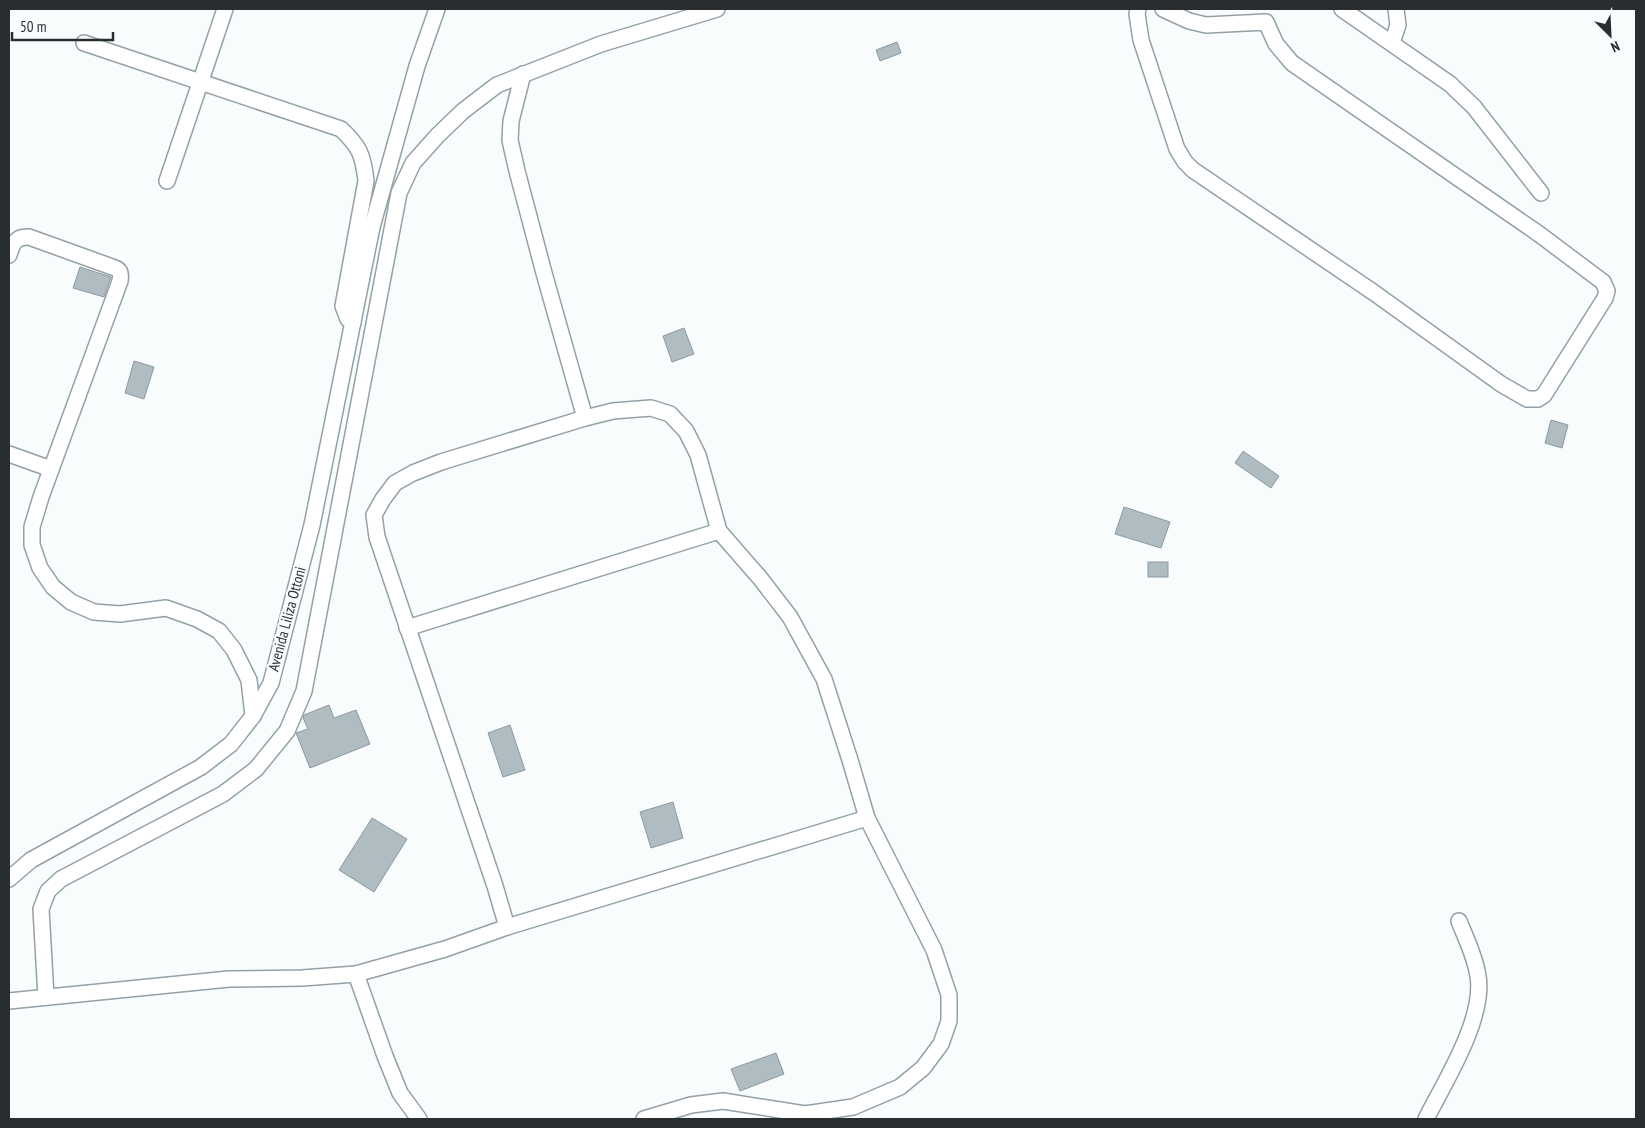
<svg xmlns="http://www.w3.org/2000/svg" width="1645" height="1128" font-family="'PT Sans Narrow',sans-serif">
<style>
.building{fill:#afbdc3;stroke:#8c99a0}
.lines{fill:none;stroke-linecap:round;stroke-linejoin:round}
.minor-casing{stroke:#93a1a7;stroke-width:18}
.minor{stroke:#fff;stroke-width:15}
.labels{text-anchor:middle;stroke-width:4.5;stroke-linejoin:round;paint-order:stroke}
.street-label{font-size:15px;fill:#282e30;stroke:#f9fcfd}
</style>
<rect width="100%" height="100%" fill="#f9fcfd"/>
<!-- building -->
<g class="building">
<polygon points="897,42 901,53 880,61 876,50"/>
<polygon points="80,267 111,277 104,297 73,288"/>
<polygon points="684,328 694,354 672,362 663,336"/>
<polygon points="134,361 154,367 144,399 125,393"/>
<polygon points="1551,420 1568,425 1562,448 1545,443"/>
<polygon points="1243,451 1279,476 1271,488 1235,463"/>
<polygon points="1124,507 1170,522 1161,548 1115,534"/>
<rect x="1148" y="562" width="20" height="15"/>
<polygon points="329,705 334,718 356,710 370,744 310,768 296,733 308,729 303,718 304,715"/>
<polygon points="510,725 525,770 503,777 488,733"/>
<polygon points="673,802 683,838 651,848 640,812"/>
<polygon points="372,818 407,839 374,892 339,870"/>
<polygon points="776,1053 784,1074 740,1091 731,1069"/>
</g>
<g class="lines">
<defs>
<g id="minor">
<polyline points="1138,9 1137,14 1141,40 1177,149 1185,162 1193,170 1373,292 1501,384 1527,399 1538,399 1544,395 1605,298 1607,291 1603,282 1539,234 1292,63 1276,44 1266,22 1206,25 1189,21 1163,9"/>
<polyline points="1342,9 1450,84 1474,107 1541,193"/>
<path d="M84 43 341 129C360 147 363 155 366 181L343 306 348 319 353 323"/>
<polyline points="1392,43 1398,25 1396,9"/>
<polyline points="523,74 511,121 510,140 517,171 544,273 585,418"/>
<polyline points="167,181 225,9"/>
<path d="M9 255C12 244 16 236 29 237L115 268C121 270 121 275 120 281L41 497 32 527V545L40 568 53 587 71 602 94 612 120 614 166 608 197 619 219 631 234 650 249 680 253 716"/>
<polyline points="9,454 51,469"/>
<polyline points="407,628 719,531"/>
<polyline points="9,879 31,860 201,767 231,744 253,716 271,683 312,525 372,227 417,66 437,9"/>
<polyline points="507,927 495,886 377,537 374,515 383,499 395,483 413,473 441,462 585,418 613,411 651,408 670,414 686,431 698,455 719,531 760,578 790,617 824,679 850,760 867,818 934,950 949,995 949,1021 941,1044 923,1068 900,1087 853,1107 805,1114 723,1101 691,1105 644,1119"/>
<polyline points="356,974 385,1056 400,1093 419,1119"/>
<polyline points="46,997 41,909 48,891 61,879 223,794 256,769 287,731 304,691 399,193 413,163 438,135 463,111 497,85 601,44 717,9"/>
<polyline points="9,1001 229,979 302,978 356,974 445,949 507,927 867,818"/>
<path d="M1426 1119C1445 1081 1485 1019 1478 976 1475 956 1466 939 1459 921"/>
</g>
</defs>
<!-- minor casing -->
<use href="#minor" class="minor-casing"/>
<!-- minor -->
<use href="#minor" class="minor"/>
</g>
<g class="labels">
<!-- street labels -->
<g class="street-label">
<text transform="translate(287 619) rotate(-75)" y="5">Avenida Liliza Ottoni</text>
</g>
</g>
<!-- border -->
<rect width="1645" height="1128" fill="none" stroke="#282e30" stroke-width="20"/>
<!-- north arrow -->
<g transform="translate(1610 35) rotate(156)" stroke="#f9fcfd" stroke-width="4" paint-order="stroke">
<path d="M0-4L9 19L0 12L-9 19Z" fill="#282e30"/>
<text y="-8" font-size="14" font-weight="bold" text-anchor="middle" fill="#282e30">N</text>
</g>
<!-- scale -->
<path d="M12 32v8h101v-8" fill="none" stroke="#282e30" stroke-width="2.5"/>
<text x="20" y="32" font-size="15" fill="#282e30" stroke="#f9fcfd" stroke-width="4" paint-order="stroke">50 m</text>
</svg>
